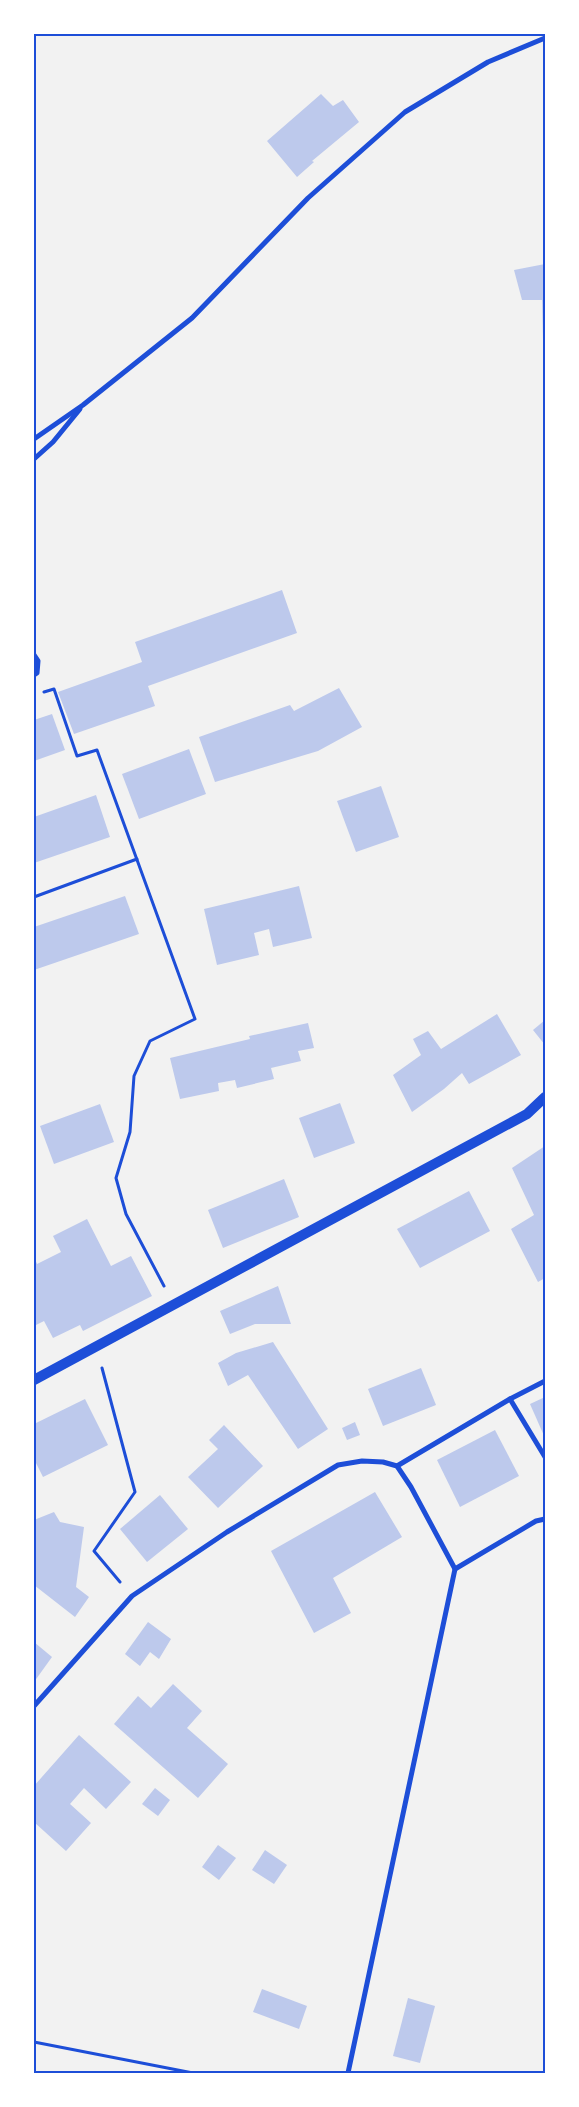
<svg xmlns="http://www.w3.org/2000/svg" width="579" height="2107" font-family="Roboto,sans-serif">
<style>
.building{fill:#bdc9ec}
.lines{fill:none;stroke-linecap:round;stroke-linejoin:round}
.path{stroke:#1d4ed8;stroke-width:3}
.minor{stroke:#1d4ed8;stroke-width:5}
.secondary{stroke:#1d4ed8;stroke-width:10}
.neatline{fill:none;stroke:#1d4ed8;stroke-width:2}
</style>
<rect width="100%" height="100%" fill="#f2f2f2"/>
<!-- building -->
<g class="building">
<polygon points="321,94 333,106 343,100 359,122 312,161 314,162 297,177 267,141"/>
<polygon points="545,264 545,340 543,340 542,300 522,300 514,270"/>
<polygon points="282,590 297,633 148,686 155,706 74,734 58,692 142,662 135,642"/>
<polygon points="339,688 362,727 318,751 215,782 199,737 290,705 294,711"/>
<polygon points="52,714 65,750 34,761 34,720"/>
<polygon points="189,749 206,794 139,819 122,774"/>
<polygon points="381,786 399,837 356,852 337,801"/>
<polygon points="96,795 110,837 34,863 34,817"/>
<polygon points="299,886 312,938 273,947 269,929 254,933 259,955 217,965 204,909"/>
<polygon points="125,896 139,934 34,970 34,927"/>
<polygon points="497,1014 521,1055 469,1084 462,1073 444,1089 412,1112 393,1075 421,1055 413,1039 428,1031 441,1049"/>
<polygon points="545,1020 545,1045 533,1030"/>
<polygon points="308,1023 314,1048 298,1051 301,1061 271,1068 274,1079 237,1088 235,1080 218,1083 219,1091 180,1099 170,1058 250,1039 249,1036"/>
<polygon points="340,1103 355,1143 314,1158 299,1118"/>
<polygon points="100,1104 114,1142 54,1164 40,1126"/>
<polygon points="545,1146 545,1278 538,1282 511,1229 534,1215 512,1168"/>
<polygon points="284,1179 299,1217 223,1248 208,1210"/>
<polygon points="469,1191 490,1231 420,1268 397,1229"/>
<polygon points="87,1219 111,1266 131,1256 152,1296 83,1331 80,1325 53,1338 44,1321 34,1326 34,1257 37,1264 61,1252 53,1236"/>
<polygon points="278,1286 291,1324 255,1324 230,1334 220,1311"/>
<polygon points="273,1342 328,1429 298,1449 248,1375 228,1386 218,1363 236,1353"/>
<polygon points="421,1368 436,1405 383,1426 368,1389"/>
<polygon points="545,1397 545,1438 530,1404"/>
<polygon points="85,1399 108,1445 43,1477 34,1459 34,1424"/>
<polygon points="355,1422 360,1435 347,1440 342,1428"/>
<polygon points="224,1425 263,1466 218,1508 188,1477 218,1449 209,1440"/>
<polygon points="495,1430 519,1476 460,1507 437,1460"/>
<polygon points="375,1492 402,1537 333,1578 351,1613 314,1633 271,1551"/>
<polygon points="160,1495 188,1529 147,1562 120,1529"/>
<polygon points="54,1512 60,1522 84,1527 76,1587 89,1597 75,1617 34,1585 34,1520"/>
<polygon points="148,1622 171,1639 159,1659 150,1652 140,1666 125,1654"/>
<polygon points="34,1642 52,1657 34,1682"/>
<polygon points="173,1684 202,1711 187,1728 228,1764 198,1798 114,1724 138,1696 151,1708"/>
<polygon points="79,1735 131,1782 106,1809 84,1788 70,1804 91,1823 66,1851 34,1822 34,1786"/>
<polygon points="155,1788 170,1800 158,1816 142,1804"/>
<polygon points="218,1845 236,1858 219,1880 202,1867"/>
<polygon points="265,1850 287,1865 274,1884 252,1870"/>
<polygon points="262,1989 307,2006 299,2029 253,2012"/>
<polygon points="408,1998 435,2006 420,2063 393,2056"/>
</g>
<g class="lines">
<!-- path -->
<g class="path">
<polyline points="44,692 54,689 77,756 97,750 195,1019 150,1041 134,1076 130,1132 116,1178 126,1214 164,1286"/>
<polyline points="34,897 137,859"/>
<polyline points="102,1368 135,1492 94,1551 120,1582"/>
<polyline points="34,2042 193,2073"/>
</g>
<!-- minor -->
<g class="minor">
<polyline points="34,439 83,405 192,318 308,198 405,112 488,62 545,38"/>
<polyline points="34,459 53,442 80,409"/>
<polyline points="34,655 38,661 37,673 34,675"/>
<polyline points="510,1399 545,1457"/>
<polyline points="397,1466 510,1399 545,1381"/>
<polyline points="455,1569 536,1521 545,1519"/>
<polyline points="34,1706 132,1596 227,1532 338,1465 362,1461 383,1462 397,1466 411,1487 455,1569 348,2073"/>
</g>
<!-- secondary -->
<polyline class="secondary" points="34,1380 527,1114 545,1097"/>
</g>
<!-- border -->
<rect width="579" height="2107" fill="none" stroke="#ffffff" stroke-width="70"/>
<rect x="35" y="35" width="509" height="2037" class="neatline"/>
</svg>
